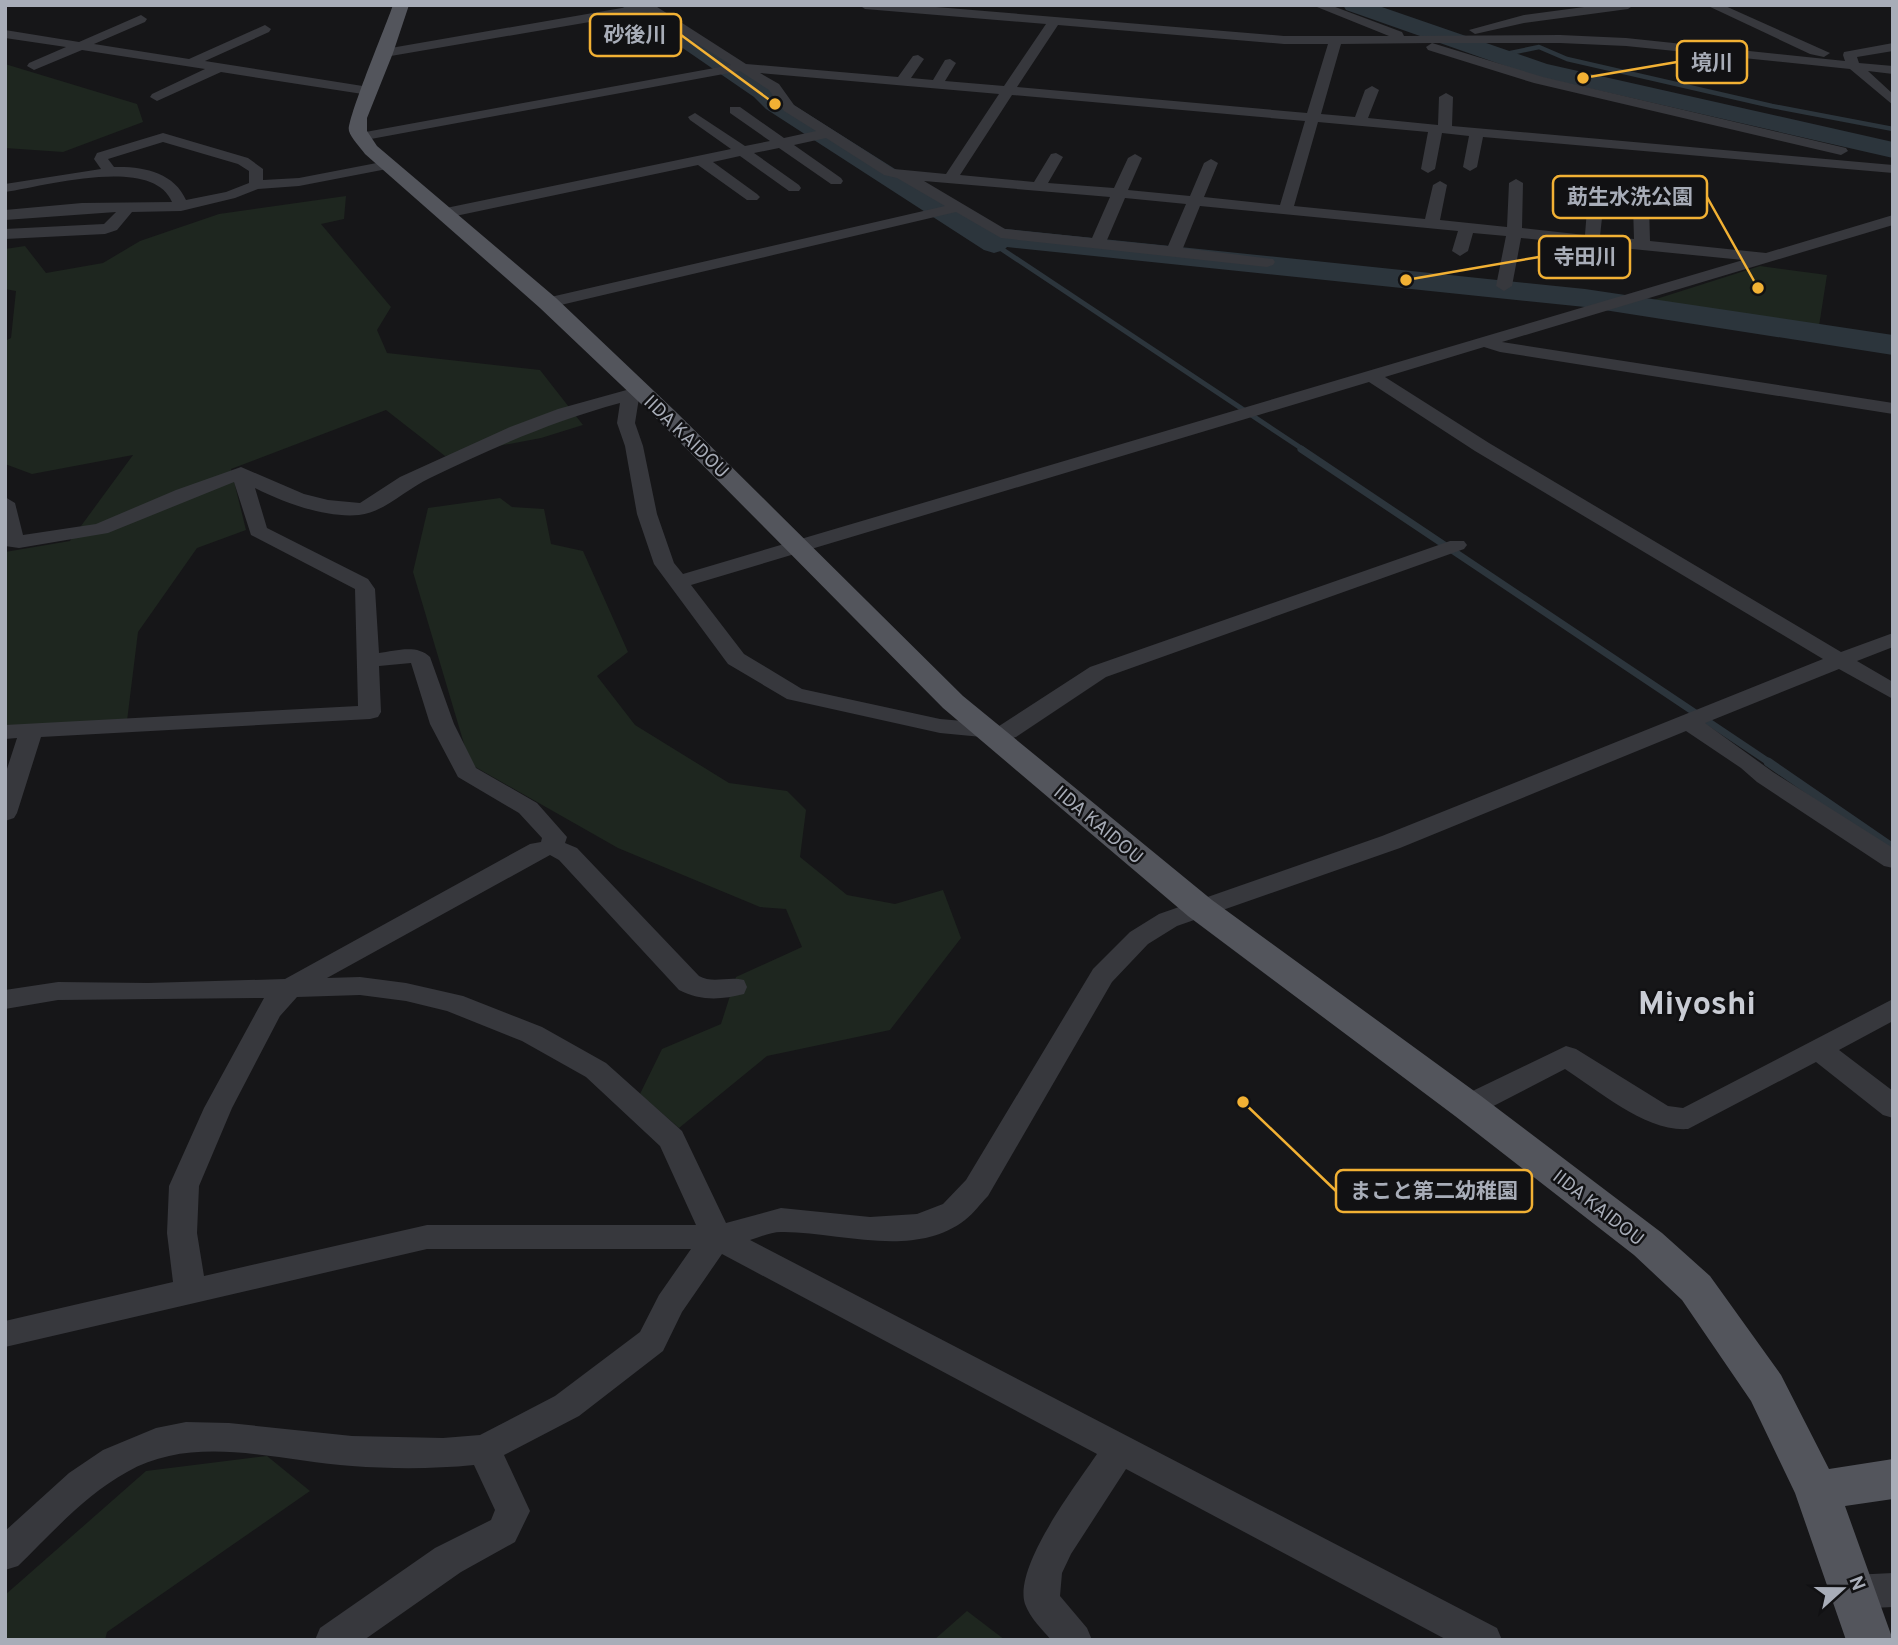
<svg xmlns="http://www.w3.org/2000/svg" width="1898" height="1645" font-family="Overpass,'Noto Sans JP',sans-serif">
<style>
.green{fill:#1e261f}
.lines{fill:none;stroke-linecap:round;stroke-linejoin:round}
.stream-far3{stroke:#2c353c;stroke-width:4.5}
.stream-far2{stroke:#2c353c;stroke-width:5}
.stream-far1{stroke:#2c353c;stroke-width:7}
.stream{stroke:#2c353c;stroke-width:9}
.river{fill:#2c353c;fill-rule:evenodd}
.minor{fill:#37383d;fill-rule:evenodd}
.major{fill:#53555c;fill-rule:evenodd}
.labels{text-anchor:middle;stroke-width:5;stroke-linejoin:round;paint-order:stroke}
.street-label{font-size:19px;fill:#a8adb8;stroke:#111113}
.town-label{font-size:33px;font-weight:bold;fill:#c9ccd4;stroke:#111113}
.leader{fill:none;stroke:#f2b134;stroke-width:2.5}
.callout-dot{fill:#f2b134;stroke:#111113;stroke-width:2.5}
.callout{fill:#111113;stroke:#f2b134;stroke-width:2.5}
.callout-label{font-size:21px;text-anchor:middle;font-weight:bold;fill:#a8adb8}
</style>
<rect width="100%" height="100%" fill="#161618"/>
<!-- green -->
<g class="green">
<polygon points="5,64 137,104 143,122 63,152 5,148"/>
<polygon points="346,196 344,219 321,224 391,307 377,330 387,353 540,370 583,425 541,438 445,456 386,410 231,469 246,530 197,548 138,632 127,721 5,727 5,552 70,541 133,455 32,474 5,464 5,341 11,338 16,291 5,289 5,249 25,246 46,273 103,263 140,241 219,214"/>
<polygon points="1760,266 1827,275 1819,326 1650,301"/>
<polygon points="500,498 512,507 544,509 551,544 583,551 628,652 597,676 635,725 729,783 787,791 806,810 800,857 847,895 895,904 943,890 961,938 890,1030 767,1056 679,1128 640,1094 662,1049 721,1024 736,977 802,947 786,909 760,907 618,848 470,764 413,572 428,508"/>
<polygon points="267,1456 310,1491 107,1632 105,1640 5,1640 5,1595 146,1471"/>
<polygon points="967,1611 1005,1640 934,1640"/>
</g>
<g class="lines">
<!-- stream-far3 -->
<polyline class="stream-far3" points="1496,56 1539,47 1567,59 1772,106 1893,129"/>
<!-- stream-far2 -->
<polyline class="stream-far2" points="994,244 1304,450"/>
<!-- stream-far1 -->
<polyline class="stream-far1" points="1301,449 1770,763"/>
<!-- stream -->
<polyline class="stream" points="1768,762 1893,848"/>
<!-- river -->
<g class="river">
<polygon points="620,5 647,5 772,87 784,99 987,227 1585,289 1893,335 1893,355 1585,307 1007,247 1004,250 994,253 984,250 766,109 754,97"/>
<polygon points="1343,5 1376,5 1547,64 1893,142 1893,158 1531,75 1346,10"/>
</g>
<!-- minor -->
<g class="minor">
<path d="M639 5H654L746 64 898 77 913 56 918 55 924 59 911 78 933 80 945 60 950 59 956 63 945 81 1004 86 1046 24 865 9 859 5H912L1284 36H1389L1312 5H1330L1402 32 1404 36 1560 35 1626 38 1845 61 1843 55 1844 52 1893 43V51L1857 57 1859 63 1893 66V74L1868 71 1893 94V105L1850 69 1626 46 1560 43H1432L1543 77 1846 148 1848 151 1841 155 1534 83 1428 50 1426 47 1432 43 1341 44 1321 114 1355 117 1365 90 1372 86 1379 90 1368 118 1438 125 1439 97 1446 93 1453 97 1452 126 1893 165V173L1483 137 1477 167 1470 171 1463 167 1469 136 1442 133 1435 169 1428 173 1421 169 1428 132 1318 122 1294 206 1425 219 1433 185 1440 181 1447 185 1440 220 1507 227 1509 183 1516 179 1523 183 1522 228 1585 235 1587 209 1595 204 1603 209 1600 236 1634 239 1633 206 1641 201 1649 206 1650 241 1766 253 1893 215V225L1502 342 1893 403V414L1500 352 1484 347 1385 377 1489 443 1841 652 1893 633V647L1857 661 1893 682V699L1839 669 1705 723 1773 772 1893 848V868L1884 866 1757 782 1741 768 1686 731 1400 848 1177 926 1148 944 1112 982 988 1196C980 1204 974 1213 965 1220 913 1260 838 1231 781 1232 771 1232 760 1237 750 1240L1497 1628 1502 1640H1447L1126 1469 1071 1554 1062 1573 1060 1596 1087 1628 1092 1640H1051C1042 1629 1030 1618 1025 1604 1013 1567 1076 1485 1097 1454L722 1254 682 1312 663 1351 579 1416 504 1455 530 1511 515 1542 461 1572 364 1640H315L320 1628 435 1548 491 1520 495 1510 474 1465C434 1469 392 1469 352 1466 278 1461 195 1433 127 1472 85 1495 52 1533 18 1566L5 1570V1531L69 1473 103 1450 156 1428 186 1422 229 1423 352 1436 443 1438 480 1435 555 1396 640 1332 659 1295 691 1249H427L5 1347V1321L173 1282 167 1233 169 1186 204 1108 264 998 58 1000 5 1009V990L58 982 148 983 285 979 530 844 541 842 542 838 519 813 458 777 430 724 411 663 379 666 381 712 378 717 370 719 41 737 17 813 14 818 5 821V775L17 738 5 739V725L358 706 355 589 251 535 234 482 108 533 19 548 5 546V497L15 503 23 535 96 524 176 490 241 467 304 494 328 500 360 503 400 477 510 427 558 409 641 386 650 391 639 398 635 423 643 446 657 514 674 563 683 574 1743 260 1521 238 1512 286 1504 291 1496 286 1506 236 1473 233 1468 251 1460 256 1452 251 1458 231 1200 206 1183 248 1273 259 1275 262 1273 265 1267 267 1001 238 956 212 548 308 542 307 540 303 542 299 945 206 897 178 884 175 826 138 794 145 841 178 843 181 841 184H831L779 148 754 153 799 185 801 188 799 191H789L740 156 713 162 757 194 760 197 757 200H747L698 165 446 218 438 213 446 208 731 149 690 120 688 117 695 113 745 146 770 141 730 113V107H740L784 138 816 131 784 111 769 90 740 71 360 141 353 137 360 133 731 65 648 12 385 57 379 53 385 49ZM1058 25 1284 44H1328L1307 113 1017 87ZM760 73 999 94 946 174 894 169 794 105 779 84ZM1012 95 1305 121 1280 205 1204 197 1218 163 1211 159 1204 163 1190 196 1128 190 1142 158 1135 154 1128 158 1114 188 1048 183 1063 157 1056 153 1051 154 1034 182 960 175ZM924 181 1110 197 1092 238 1005 229ZM1125 198 1186 204 1168 246 1107 240ZM1369 382 1475 451 1823 659 1382 836 1159 914 1130 932 1093 969 966 1180 943 1204 917 1214 870 1217 781 1208 726 1223 682 1131 606 1063 542 1027 463 996 406 983 360 977 327 978 550 855 559 860 679 990C700 1001 721 1000 744 994L747 987 744 980C728 976 713 984 699 976L577 848 565 843 567 837 537 803 476 768 454 724 430 657C417 644 395 651 379 653L375 589 368 579 267 528 255 488C285 503 325 518 359 515 385 512 406 489 430 478 492 448 553 421 620 403L617 423 625 446 637 514 654 564 728 664 787 699 940 733 982 737 985 742 993 744 1016 737 1106 677 1464 549 1467 545 1464 541H1450L1090 667 996 728 986 723 940 719 802 689 744 654 691 585ZM360 995 406 1001 447 1011 522 1041 586 1077 660 1146 696 1225H427L204 1276 197 1233 199 1186 232 1108 280 1016 297 997Z"/>
<polygon points="1599,5 1634,5 1628,9 1524,23 1475,34 1469,30 1524,15"/>
<polygon points="1706,5 1723,5 1830,53 1824,57 1810,54"/>
<polygon points="141,15 147,19 145,22 94,44 189,59 265,25 271,29 269,32 205,61 369,87 376,91 369,95 221,72 157,101 150,97 152,94 205,69 82,50 34,70 27,66 29,63 66,47 5,38 5,30 79,42"/>
<path d="M163 133 248 158 263 169V180L299 178 387 161 394 165 387 169 299 186 258 189 235 198 181 211 132 212 117 230 105 234 5 239V229L104 224 116 212 5 220V210L82 203 172 202C153 155 45 186 5 192V184L101 169 94 159 97 153ZM163 142 238 164 249 171V183L226 192 186 200C174 172 142 166 114 167L108 159Z"/>
<path d="M1893 999V1021L1839 1050 1893 1091V1118L1883 1115 1816 1062 1688 1129C1646 1132 1599 1091 1565 1069L1478 1114 1468 1117 1458 1114 1454 1106 1458 1098 1566 1046 1576 1049 1668 1106 1683 1108Z"/>
<polygon points="1893,1573 1893,1607 1852,1609 1839,1604 1834,1592 1839,1580 1852,1575"/>
</g>
<!-- major -->
<path class="major" d="M393 5H409L393 53 367 118V131L377 146 556 298 675 411 963 696 1212 900 1481 1096 1662 1233 1710 1276 1781 1375 1829 1469 1893 1459V1499L1845 1506 1893 1640H1846L1795 1493 1751 1401 1682 1300 1634 1255 1455 1116 1188 916 943 708 659 421 540 308 365 154C360 147 351 138 349 131 346 121 387 23 393 5Z"/>
</g>
<g class="labels">
<!-- street labels -->
<g class="street-label">
<text transform="translate(687 436) rotate(44)" y="7">IIDA KAIDOU</text>
<text transform="translate(1099 824) rotate(40)" y="7">IIDA KAIDOU</text>
<text transform="translate(1599 1207) rotate(38)" y="7">IIDA KAIDOU</text>
</g>
<!-- town labels -->
<g class="town-label">
<text x="1697" y="1014">Miyoshi</text>
</g>
</g>
<!-- callouts -->
<path class="leader" d="M775 104L681 35M1583 78L1677 62M1758 288L1707 197M1406 280L1539 257M1243 1102L1336 1191"/>
<g class="callout-dot">
<circle cx="775" cy="104" r="7"/>
<circle cx="1583" cy="78" r="7"/>
<circle cx="1758" cy="288" r="7"/>
<circle cx="1406" cy="280" r="7"/>
<circle cx="1243" cy="1102" r="7"/>
</g>
<g class="callout">
<rect x="590" y="14" width="91" height="42" rx="7"/>
<rect x="1677" y="41" width="70" height="42" rx="7"/>
<rect x="1553" y="176" width="154" height="42" rx="7"/>
<rect x="1539" y="236" width="91" height="42" rx="7"/>
<rect x="1336" y="1170" width="196" height="42" rx="7"/>
</g>
<g class="callout-label">
<text x="635" y="42">砂後川</text>
<text x="1712" y="70">境川</text>
<text x="1630" y="204">莇生水洗公園</text>
<text x="1585" y="264">寺田川</text>
<text x="1434" y="1198">まこと第二幼稚園</text>
</g>
<!-- border -->
<rect width="1898" height="1645" fill="none" stroke="#a8adb8" stroke-width="14"/>
<!-- north arrow -->
<g transform="translate(1842 1589) rotate(69)" stroke="#111113" stroke-width="5" paint-order="stroke">
<path d="M0-5L12 26L0 18L-12 26Z" fill="#a8adb8"/>
<text y="-10" font-size="19" font-weight="bold" text-anchor="middle" fill="#a8adb8">N</text>
</g>
</svg>
